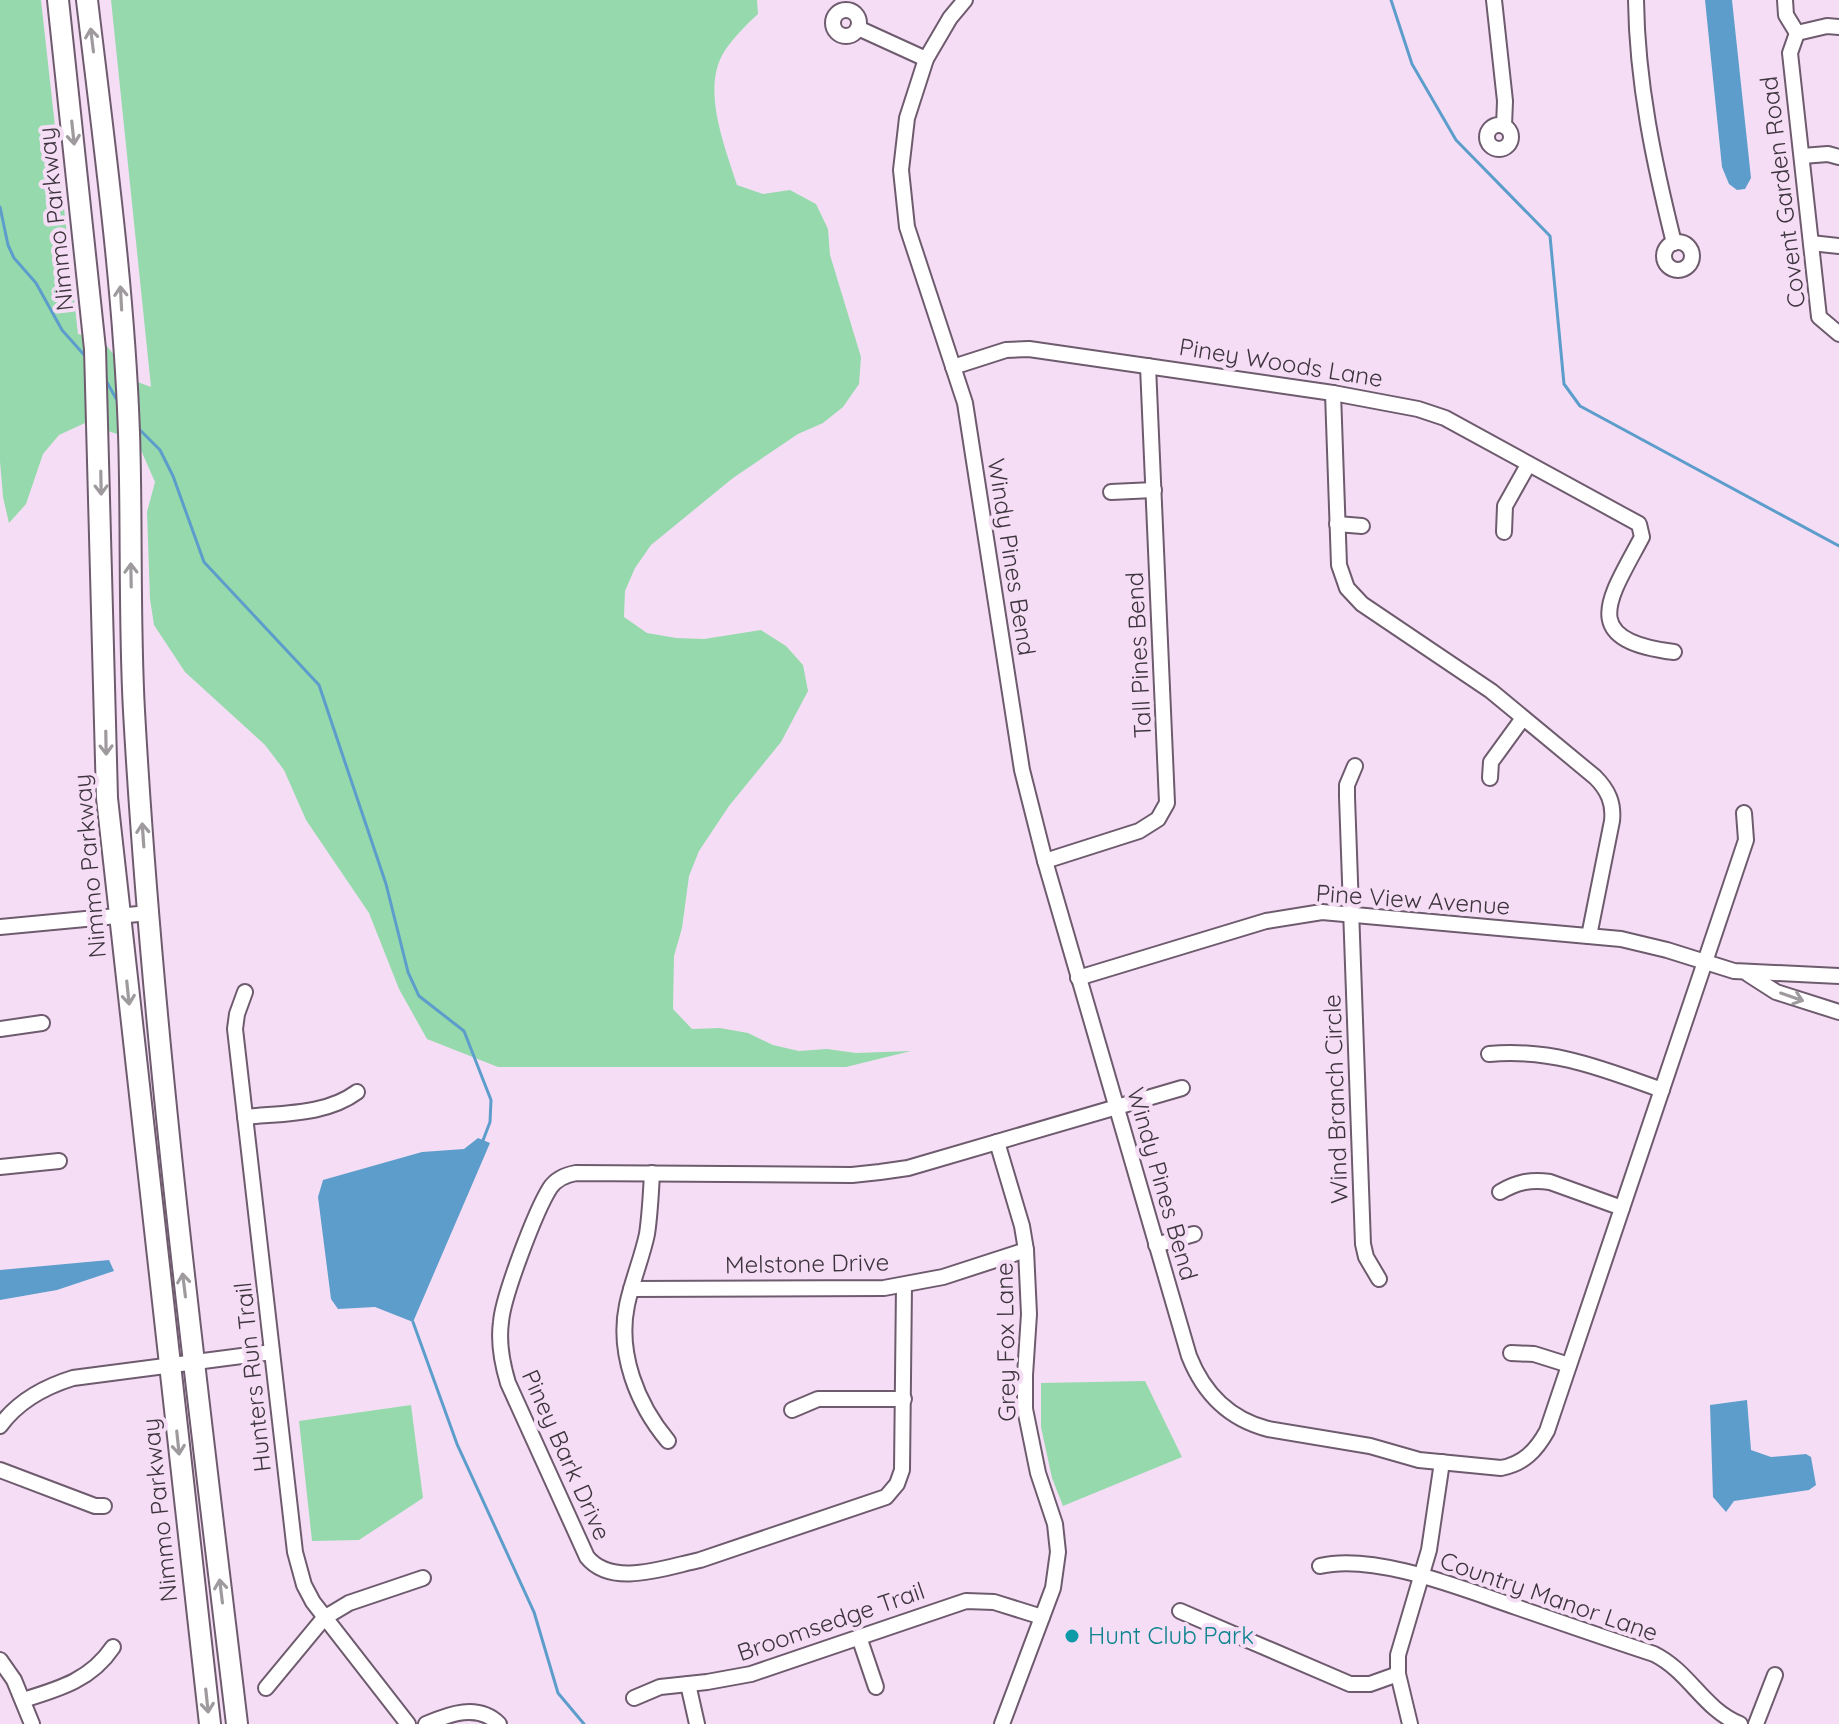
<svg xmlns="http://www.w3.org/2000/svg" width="1839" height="1724" font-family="Quicksand,sans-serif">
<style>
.green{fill:#96d9ad}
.water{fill:#5d9dcb}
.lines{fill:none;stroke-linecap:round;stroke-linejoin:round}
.stream{stroke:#5d9dcb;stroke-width:3}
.minor-casing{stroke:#6e5b6e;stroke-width:18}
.highway-casing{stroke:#6e5b6e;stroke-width:24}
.minor{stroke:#fff;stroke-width:14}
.highway{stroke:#fff;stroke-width:20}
.oneway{stroke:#9e9a9e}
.culture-dot{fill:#0f9aa8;stroke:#f5def5;stroke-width:3}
.labels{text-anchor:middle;stroke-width:8;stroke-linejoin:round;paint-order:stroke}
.street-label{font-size:24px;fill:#3d343d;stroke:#f5def5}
.culture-label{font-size:24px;fill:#0d838f;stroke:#f5def5;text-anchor:start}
</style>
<rect width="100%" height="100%" fill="#f5def5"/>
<!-- green -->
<g class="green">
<path d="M0 0H41L78 334 102 340 135 381 151 387 111 0H757L758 14C746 25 733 38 724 52 701 89 725 147 737 185L763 194 790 190 816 204 828 229 830 255 861 357 859 384 843 407 823 423 798 434 733 478 651 545 635 568 625 591 624 617 647 633 676 638 704 639 761 630 786 646 803 665 808 691 781 742 729 806 699 851 689 876 682 928 674 956 673 1009 692 1029 720 1028 748 1033 773 1045 799 1051 827 1049 856 1053 911 1051 846 1067H498L427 1039 399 989 369 913 306 820 284 770 265 745 185 672 154 625 150 599 147 512 155 482 137 441 85 423 59 435 43 454 26 504 9 523 3 497 0 461Z"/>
<polygon points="1145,1381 1182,1457 1063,1506 1052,1478 1041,1427 1041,1383"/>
<polygon points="411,1405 423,1498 359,1540 312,1541 299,1421"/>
</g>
<!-- water -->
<g class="water">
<polygon points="1705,0 1732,0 1751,178 1745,189 1737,190 1729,184 1722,167"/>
<polygon points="478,1138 490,1143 413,1322 375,1307 338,1309 331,1299 318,1197 323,1180 422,1152 464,1149"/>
<polygon points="109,1260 114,1271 57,1290 0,1300 0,1270"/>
<polygon points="1747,1400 1751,1450 1771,1457 1806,1454 1811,1457 1816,1485 1809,1490 1734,1501 1726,1512 1713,1497 1710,1405"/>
</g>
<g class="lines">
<!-- stream -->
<g class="stream">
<polyline points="1391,0 1412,64 1456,140 1550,236 1564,384 1580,406 1839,546"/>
<polyline points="0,207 8,245 14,258 36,283 62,330 86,357"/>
<polyline points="104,377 118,402"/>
<polyline points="137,427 160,450 173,476 204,562 319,685 386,884 408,972 419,996 464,1031 491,1100 490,1122 482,1143"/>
<polyline points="413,1322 457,1444 534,1612 558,1693 584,1724"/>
</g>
<defs>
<g id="minor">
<path d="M965 0 950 18 926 59 907 118 901 170 907 227 965 403 1022 770 1045 861 1189 1356C1204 1394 1229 1419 1268 1429L1370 1446 1419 1460 1501 1468C1523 1464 1536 1451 1547 1431L1746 840 1744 813"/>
<polyline points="1494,0 1505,101 1504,126"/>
<path d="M1636 0C1637 83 1654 163 1674 243"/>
<polyline points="1785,0 1786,15 1797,33"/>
<circle cx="846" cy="23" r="13"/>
<polyline points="858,28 926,59"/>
<polyline points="1797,33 1790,53 1819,317 1839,334"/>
<polyline points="1797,33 1827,26 1839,27"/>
<circle cx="1499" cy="137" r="12"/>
<polyline points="1802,156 1828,154 1839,157"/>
<circle cx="1678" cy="256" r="14"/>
<polyline points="1811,243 1839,246"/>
<path d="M953 367 1006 350 1029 349 1333 393 1418 409 1445 418 1639 524 1642 537C1609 599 1577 640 1674 652"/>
<path d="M1333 393 1339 565 1347 588 1362 604 1491 691 1595 777C1608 790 1614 803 1612 821L1589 936"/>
<polyline points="1111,492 1154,490"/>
<polyline points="1337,524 1362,526"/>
<polyline points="1504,532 1505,506 1528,465"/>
<polyline points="1355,766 1347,785 1347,797 1363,1244 1366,1257 1379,1279"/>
<polyline points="1490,778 1491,762 1523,718"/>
<polyline points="1045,861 1139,831 1158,819 1167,803 1148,366"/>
<polyline points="0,927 149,913"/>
<polyline points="1748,974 1776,992 1839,1012"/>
<polyline points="1078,978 1266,921 1322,912 1621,939 1667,950 1734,971 1839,976"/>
<polyline points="245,992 237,1014 235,1029 295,1552 304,1585 313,1602 408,1724"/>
<polyline points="0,1029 42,1023"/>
<path d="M1489 1054C1553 1048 1603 1069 1662 1090"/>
<path d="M245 1117C283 1113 326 1115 357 1092"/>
<polyline points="997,1142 1022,1226 1026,1250 1029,1314 1025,1375 1025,1409 1038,1473 1055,1524 1058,1552 1053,1588 1002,1724"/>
<polyline points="0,1167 59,1161"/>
<path d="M652 1173C651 1193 650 1214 647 1234 642 1258 632 1281 627 1305 617 1353 637 1404 668 1441"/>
<path d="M1500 1192C1517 1182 1531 1179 1550 1182L1622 1208"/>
<polyline points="1156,1245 1194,1234"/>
<path d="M904 1285 902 1470 897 1484 886 1497 700 1560C666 1567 612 1588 587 1557L508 1383C502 1363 498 1343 501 1322 503 1296 536 1210 550 1188 556 1179 565 1175 576 1173L852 1175 880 1172 908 1168 1182 1088"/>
<polyline points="631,1289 884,1288 943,1277 1026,1250"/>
<polyline points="1511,1353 1534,1354 1569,1365"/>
<polyline points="792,1410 818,1399 904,1399"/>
<path d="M0 1426C18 1401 44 1387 73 1378L272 1352"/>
<polyline points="0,1470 95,1506 104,1506"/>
<path d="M1320 1566C1375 1553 1463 1589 1516 1607 1562 1623 1608 1639 1654 1654 1690 1672 1703 1709 1740 1724"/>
<polyline points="1180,1611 1350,1684 1370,1684 1398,1674"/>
<polyline points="859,1637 876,1687"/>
<polyline points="0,1660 14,1680 32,1724"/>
<polyline points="688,1684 697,1724"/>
<polyline points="266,1688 324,1618 349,1603 423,1578"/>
<polyline points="634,1698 660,1687 707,1682 751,1674 966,1601 994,1602 1042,1617"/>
<path d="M23 1700C59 1689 91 1680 113 1647"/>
<path d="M426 1724C449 1714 478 1703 499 1724"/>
<polyline points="1410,1724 1398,1674 1398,1655 1429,1550 1442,1462"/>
<polyline points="1756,1724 1775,1675"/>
</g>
<g id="highway">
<polyline points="58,0 95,349 107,798 210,1724"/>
<path d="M87 0C104 144 124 288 129 433 132 526 129 619 134 711 153 1050 197 1387 237 1724"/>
</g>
</defs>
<!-- minor casing -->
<use href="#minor" class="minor-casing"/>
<!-- highway casing -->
<use href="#highway" class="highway-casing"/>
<!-- minor -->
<use href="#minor" class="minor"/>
<!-- highway -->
<use href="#highway" class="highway"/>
</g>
<!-- one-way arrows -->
<defs><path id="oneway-shaft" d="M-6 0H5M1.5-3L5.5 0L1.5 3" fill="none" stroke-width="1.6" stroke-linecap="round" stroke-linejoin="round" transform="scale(2)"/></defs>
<g class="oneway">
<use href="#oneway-shaft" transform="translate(92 40) rotate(-97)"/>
<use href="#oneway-shaft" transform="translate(73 133) rotate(84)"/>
<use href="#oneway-shaft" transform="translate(121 298) rotate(-93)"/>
<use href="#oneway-shaft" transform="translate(101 483) rotate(89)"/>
<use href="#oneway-shaft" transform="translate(131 575) rotate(-91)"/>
<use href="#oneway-shaft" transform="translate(106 743) rotate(89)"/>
<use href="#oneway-shaft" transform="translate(143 835) rotate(-94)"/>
<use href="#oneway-shaft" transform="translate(128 993) rotate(84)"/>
<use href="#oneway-shaft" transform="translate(1792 997) rotate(19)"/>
<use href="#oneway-shaft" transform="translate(184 1285) rotate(-97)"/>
<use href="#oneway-shaft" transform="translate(178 1443) rotate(84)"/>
<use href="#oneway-shaft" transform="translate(221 1591) rotate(-97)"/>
<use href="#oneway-shaft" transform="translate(207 1701) rotate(84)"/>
</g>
<!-- markers -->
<circle class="culture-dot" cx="1072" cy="1636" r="8"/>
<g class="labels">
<!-- street labels -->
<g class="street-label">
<text transform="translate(1783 192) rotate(-97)" y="8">Covent Garden Road</text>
<text transform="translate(56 219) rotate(-96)" y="8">Nimmo Parkway</text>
<text transform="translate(1281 363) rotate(9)" y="8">Piney Woods Lane</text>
<text transform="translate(1011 557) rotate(81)" y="8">Windy Pines Bend</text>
<text transform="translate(1139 655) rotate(-93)" y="8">Tall Pines Bend</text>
<text transform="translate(90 866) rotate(-95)" y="8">Nimmo Parkway</text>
<text transform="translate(1413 900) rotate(4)" y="8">Pine View Avenue</text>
<text transform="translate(1336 1099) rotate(-92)" y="8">Wind Branch Circle</text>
<text transform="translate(1162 1184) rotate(74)" y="8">Windy Pines Bend</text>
<text transform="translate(807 1264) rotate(-1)" y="8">Melstone Drive</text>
<text transform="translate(1006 1342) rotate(-91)" y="8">Grey Fox Lane</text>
<text transform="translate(253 1377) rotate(-96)" y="8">Hunters Run Trail</text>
<text transform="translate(566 1455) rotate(66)" y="8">Piney Bark Drive</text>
<text transform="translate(160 1510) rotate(-96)" y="8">Nimmo Parkway</text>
<text transform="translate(1549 1597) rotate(19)" y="8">Country Manor Lane</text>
<text transform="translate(831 1622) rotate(-19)" y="8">Broomsedge Trail</text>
</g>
<!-- culture labels -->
<g class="culture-label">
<text x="1088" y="1644">Hunt Club Park</text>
</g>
</g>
</svg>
